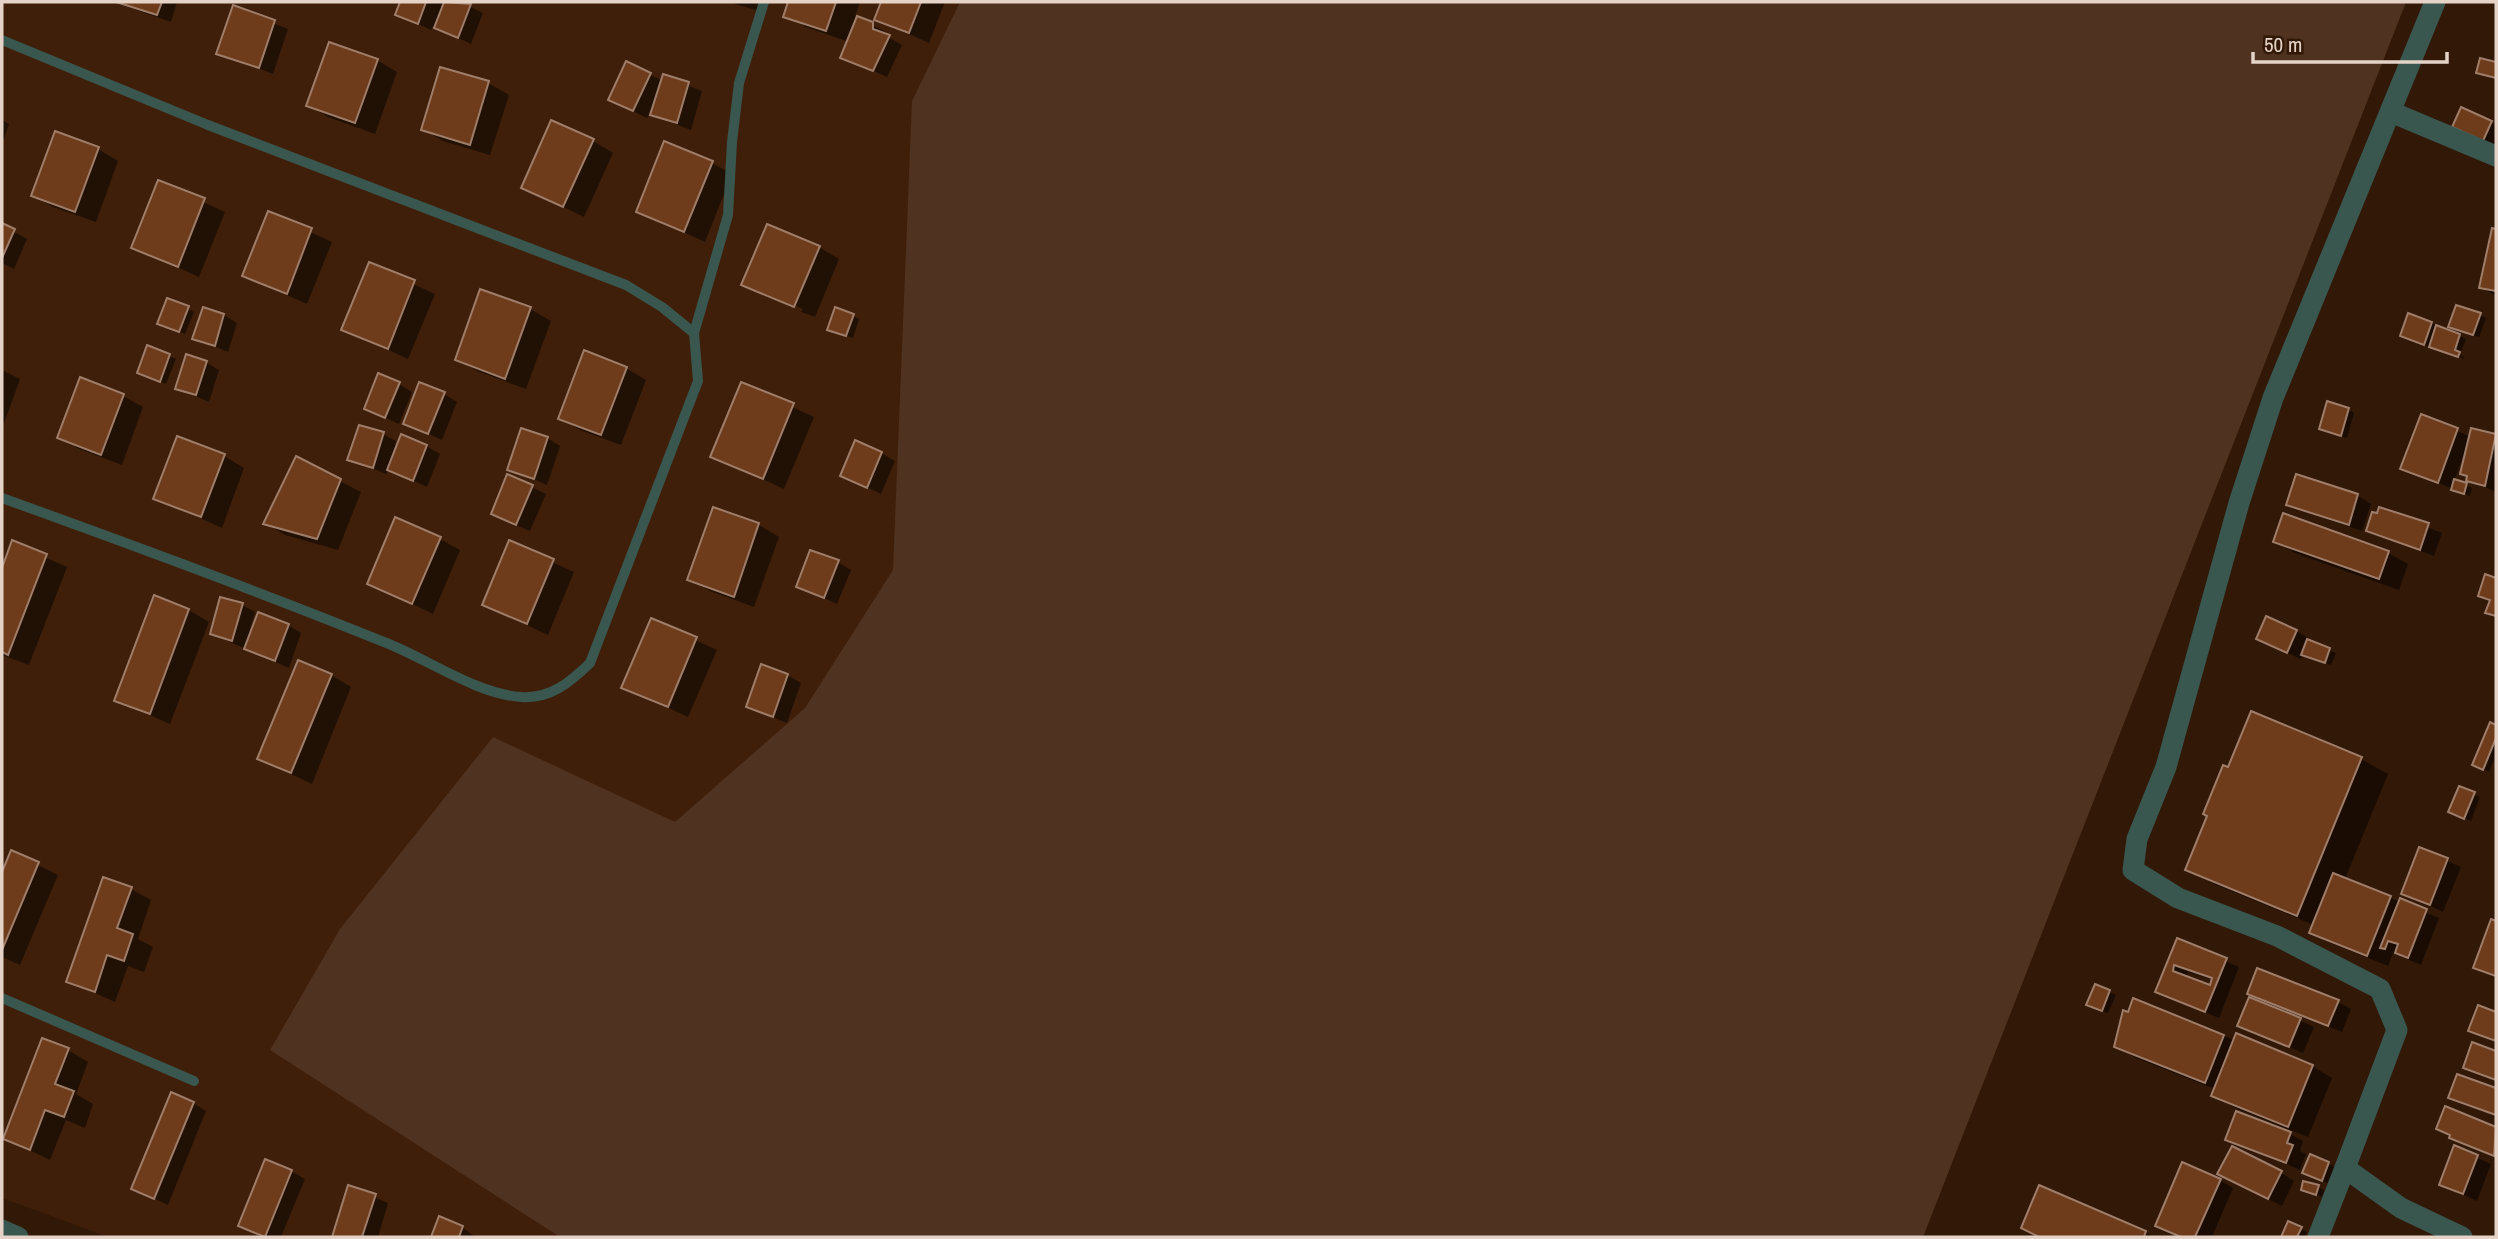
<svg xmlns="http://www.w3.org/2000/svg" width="2498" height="1239" font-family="'Archivo Narrow',sans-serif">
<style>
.built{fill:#3f1f09}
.green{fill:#4f3220}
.shadow{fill:#0007;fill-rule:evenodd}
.building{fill:#6e3c1b;stroke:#9e7d6a;stroke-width:2;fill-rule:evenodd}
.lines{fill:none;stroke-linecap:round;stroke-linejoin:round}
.lane{stroke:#39564f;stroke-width:10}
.street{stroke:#39564f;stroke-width:21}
</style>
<rect width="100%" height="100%" fill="#311807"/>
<!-- built -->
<polygon class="built" points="2,2 2406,2 1923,1237 108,1237 2,1198"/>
<!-- green -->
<polygon class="green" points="960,2 2406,2 1923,1237 560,1237 270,1050 340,929 493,737 675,822 805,708 893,570 912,101"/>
<!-- shadow -->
<g class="shadow">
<polygon points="113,2 177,2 171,22"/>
<polygon points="402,2 461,2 483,13 471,44 433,26 431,30 397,14"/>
<polygon points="729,2 765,2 762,12"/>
<polygon points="790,2 860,2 855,17 886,32 886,36 902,45 887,77 843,57 849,42 806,27 786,16"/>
<polygon points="883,2 945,2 929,43 876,19"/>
<polygon points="234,8 288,29 273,74 219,53"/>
<polygon points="377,60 397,72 375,134 328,117 308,105"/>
<polygon points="627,63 663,81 664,76 702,91 691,130 652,115 654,102 647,118 624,107"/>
<polygon points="488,83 509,95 490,155 443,141 423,129"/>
<polygon points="2462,109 2496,125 2496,147 2467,134"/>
<polygon points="2,120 9,124 2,145"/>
<polygon points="593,141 613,153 584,217 523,187"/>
<polygon points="98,149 118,161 96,222 53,207 33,195"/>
<polygon points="712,163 732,174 705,242 638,211"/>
<polygon points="159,182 225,212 199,277 133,247"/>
<polygon points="269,213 332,242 307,304 244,276"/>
<polygon points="2,225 27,239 14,269 2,263"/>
<polygon points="2493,231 2496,231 2496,296 2481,287"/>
<polygon points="819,247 839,259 815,317 801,312 803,309 762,292 762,295 743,284"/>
<polygon points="370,264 435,294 408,359 343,329"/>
<polygon points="481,291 530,309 551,321 526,389 477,371 457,359"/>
<polygon points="168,300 194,312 185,334 165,326"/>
<polygon points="224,315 237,323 228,352 195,338"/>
<polygon points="2480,315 2486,318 2479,337 2456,330"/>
<polygon points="853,316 859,319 853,338 836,332"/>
<polygon points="2431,323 2466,339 2460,354 2465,359 2408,339"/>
<polygon points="148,348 176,359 166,384 145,376"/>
<polygon points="206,362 219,370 209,402 177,388"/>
<polygon points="626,368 646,380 621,445 580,430 560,418"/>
<polygon points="2,370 20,379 2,429"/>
<polygon points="399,384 412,392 399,424 379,415"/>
<polygon points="742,384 814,417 784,489 713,456"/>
<polygon points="444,394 457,402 442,440 405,423"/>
<polygon points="123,396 143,407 122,465 79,449 59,437"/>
<polygon points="2348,409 2354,413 2347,438 2327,432"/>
<polygon points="2422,416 2471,437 2472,430 2496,436 2496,492 2468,480 2469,477 2462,473 2464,454 2454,481 2472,488 2470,496 2403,468"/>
<polygon points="383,434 396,441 393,454 426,446 440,454 427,487 388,469 386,474 350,459"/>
<polygon points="547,438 560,446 547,485 509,469"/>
<polygon points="881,453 895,461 881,494 842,475"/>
<polygon points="224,456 244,468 222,528 156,498"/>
<polygon points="297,459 361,492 338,550 285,535 265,523"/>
<polygon points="508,476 546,494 530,531 506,521"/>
<polygon points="2297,476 2358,496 2371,504 2362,531 2302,511 2288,504"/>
<polygon points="714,509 759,525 779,537 754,607 710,591 689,579"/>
<polygon points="2380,509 2442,533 2434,556 2368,531"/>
<polygon points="440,539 460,550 433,614 369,583"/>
<polygon points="2275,541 2388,553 2408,564 2399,590 2295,553"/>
<polygon points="13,543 67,567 29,665 2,655 2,572"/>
<polygon points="510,543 574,572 548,635 484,605"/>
<polygon points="838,562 851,570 837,604 798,586"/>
<polygon points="242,605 255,612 250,630 288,625 301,633 289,668 212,634"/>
<polygon points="189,610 209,622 170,724 116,700"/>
<polygon points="652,620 717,650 688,717 624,687"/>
<polygon points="2296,631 2310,639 2308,642 2336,653 2331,665 2303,654 2301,659 2272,646"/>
<polygon points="331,675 351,687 312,784 259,759"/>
<polygon points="787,675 801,683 787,723 748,707"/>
<polygon points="2491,724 2496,726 2496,755 2489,772 2480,767"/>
<polygon points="2361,759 2388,774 2345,879 2439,918 2421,965 2393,953 2388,966 2331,943 2311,932 2314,925 2214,884 2187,869 2229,769"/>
<polygon points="2460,788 2480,797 2471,821 2457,815"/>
<polygon points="2420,849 2461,867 2443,912 2403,893"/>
<polygon points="12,852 58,875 20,965 2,957 2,876"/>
<polygon points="131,889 151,900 138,939 153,947 144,972 128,966 115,1002 68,981"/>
<polygon points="2492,921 2496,923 2496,977 2475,967"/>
<path d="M2178 941 2239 967 2219 1018 2157 992ZM2188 972 2213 980 2211 988 2186 978Z"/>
<polygon points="2096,986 2116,995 2108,1013 2094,1008"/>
<polygon points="2249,993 2338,1002 2351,1009 2342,1032 2275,1005 2274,1009 2314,1027 2303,1053 2239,1025 2269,1004"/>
<polygon points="2479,1007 2496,1014 2496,1043 2470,1030"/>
<polygon points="2223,1036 2312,1066 2332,1078 2308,1137 2233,1107 2213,1095 2215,1089 2136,1058 2116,1046"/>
<polygon points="2473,1045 2496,1053 2496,1081 2465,1067"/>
<polygon points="68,1050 88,1062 76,1094 93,1104 85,1128 66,1120 50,1160 5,1138"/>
<polygon points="2458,1076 2496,1090 2496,1116 2450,1097"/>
<polygon points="193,1103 206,1111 168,1205 133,1188"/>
<polygon points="2446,1109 2496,1128 2496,1158 2464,1145 2438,1129"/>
<polygon points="2290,1134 2303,1141 2300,1151 2306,1154 2300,1170 2227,1139"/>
<polygon points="2455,1148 2491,1164 2477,1201 2441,1184"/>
<polygon points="2328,1163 2334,1167 2328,1183 2310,1176"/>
<polygon points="291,1171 305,1179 281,1237 263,1237 240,1226"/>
<polygon points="2281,1173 2294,1181 2282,1206 2233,1181"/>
<polygon points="2220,1180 2233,1188 2212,1237 2181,1237 2157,1225"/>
<polygon points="349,1187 388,1203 378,1237 333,1237"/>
<polygon points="2318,1187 2324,1190 2322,1197 2303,1189"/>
<polygon points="2040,1188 2146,1233 2153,1237 2040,1237 2023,1228"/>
<polygon points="440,1219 462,1227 475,1237 433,1237"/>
<polygon points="2289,1224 2307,1232 2305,1237 2283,1237"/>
</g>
<!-- building -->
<g class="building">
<polygon points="116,2 162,2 157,15"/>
<polygon points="400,2 426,2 418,24 395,15"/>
<polygon points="444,2 471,4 458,38 434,28"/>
<polygon points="788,2 836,2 826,31 783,17"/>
<polygon points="881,2 921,2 909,33 874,20"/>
<polygon points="233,5 275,20 259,68 216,54"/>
<polygon points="857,16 873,22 873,29 890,35 873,71 840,58"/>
<polygon points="329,42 378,59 355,123 306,106"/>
<polygon points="2480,58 2496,62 2496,78 2476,73"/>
<polygon points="626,61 651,73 633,111 608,100"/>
<polygon points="440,67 489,81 470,145 421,130"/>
<polygon points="663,74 689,82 677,123 650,115"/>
<polygon points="2461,107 2492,121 2483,141 2452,127"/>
<polygon points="551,120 594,139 563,207 521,188"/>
<polygon points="55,131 99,147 75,212 31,196"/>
<polygon points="664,141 713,161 684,232 636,212"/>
<polygon points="158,180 205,198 178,267 131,248"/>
<polygon points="268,211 312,228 287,294 242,276"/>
<polygon points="2,223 15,229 2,258"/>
<polygon points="767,224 820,246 794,307 741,285"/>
<polygon points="2492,228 2496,229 2496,291 2479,288"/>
<polygon points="369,262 415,280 388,349 341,330"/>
<polygon points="480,289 531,307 505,379 455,360"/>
<polygon points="167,298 189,306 179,332 157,324"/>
<polygon points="2456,305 2481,313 2473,335 2448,327"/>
<polygon points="203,307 224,314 215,346 192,339"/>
<polygon points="835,307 854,314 846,336 827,330"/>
<polygon points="2408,313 2432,322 2424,345 2400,336"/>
<polygon points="2436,325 2460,334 2455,350 2460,352 2458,357 2429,347"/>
<polygon points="147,345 170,354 160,382 137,373"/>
<polygon points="584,350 627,367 601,435 558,419"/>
<polygon points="186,354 207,361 196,395 175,389"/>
<polygon points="378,373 400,382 385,418 364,409"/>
<polygon points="80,377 124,394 101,455 57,438"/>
<polygon points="419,382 445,392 428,434 403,424"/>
<polygon points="741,382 794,403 763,479 710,457"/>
<polygon points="2327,401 2349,408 2341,436 2319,429"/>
<polygon points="2421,414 2458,428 2438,483 2400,469"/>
<polygon points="359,425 384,432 373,468 347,460"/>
<polygon points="521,428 548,437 534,479 507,470"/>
<polygon points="2471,428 2496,434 2485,486 2466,481 2467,476 2460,474"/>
<polygon points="401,434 427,445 413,481 387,470"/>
<polygon points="177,436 225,454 201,517 153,499"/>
<polygon points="855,440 882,452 867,488 840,476"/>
<polygon points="296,456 341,479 317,539 263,524"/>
<polygon points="507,474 533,485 516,525 491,514"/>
<polygon points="2296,474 2358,494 2349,525 2286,505"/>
<polygon points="2454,479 2467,483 2464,494 2451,490"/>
<polygon points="713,507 759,523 734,597 687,580"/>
<polygon points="2379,507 2429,523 2420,550 2366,531 2372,512 2377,513"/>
<polygon points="2283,513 2389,551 2379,579 2273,542"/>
<polygon points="395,517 441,537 412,604 367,584"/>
<polygon points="12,540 47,554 8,655 2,652 2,568"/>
<polygon points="509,540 554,559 527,624 482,605"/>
<polygon points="810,550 839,560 824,598 796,587"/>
<polygon points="2485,574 2496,578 2496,616 2485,613 2490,600 2478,596"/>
<polygon points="154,595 189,609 150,714 114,701"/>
<polygon points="220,597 243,603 232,641 210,634"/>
<polygon points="258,612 289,624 275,661 244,649"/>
<polygon points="2266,616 2297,630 2287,653 2256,639"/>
<polygon points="651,618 697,637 668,707 621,688"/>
<polygon points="2307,639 2330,648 2325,663 2301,655"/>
<polygon points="298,660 332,674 291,773 257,759"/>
<polygon points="761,664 788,674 773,717 746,707"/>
<polygon points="2251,711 2362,757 2297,916 2185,870 2207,816 2203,814 2223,765 2228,767"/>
<polygon points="2490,722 2496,725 2496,738 2483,770 2472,765"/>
<polygon points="2459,786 2475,792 2464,819 2448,812"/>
<polygon points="2419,847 2448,858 2430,905 2401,894"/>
<polygon points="11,850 39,862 2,950 2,872"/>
<polygon points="2333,873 2391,896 2367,956 2309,933"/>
<polygon points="103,877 132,887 117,928 133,934 124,961 107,955 95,992 66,982"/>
<polygon points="2400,898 2427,909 2408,958 2395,953 2398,944 2388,941 2385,949 2380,948"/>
<polygon points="2491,919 2496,921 2496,976 2473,968"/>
<path d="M2177 938 2227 958 2205 1012 2155 992ZM2174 965 2212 978 2210 985 2173 971Z"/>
<polygon points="2257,968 2339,1000 2328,1026 2247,994"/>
<polygon points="2095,984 2110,990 2102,1011 2086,1005"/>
<polygon points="2249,997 2301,1018 2289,1047 2237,1026"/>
<polygon points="2133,998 2224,1035 2205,1083 2114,1047 2123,1010 2128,1012"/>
<polygon points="2478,1005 2496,1012 2496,1041 2468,1031"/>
<polygon points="2236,1033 2313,1065 2288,1127 2211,1096"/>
<polygon points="42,1038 69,1048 55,1084 74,1091 64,1117 45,1110 30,1150 3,1139"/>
<polygon points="2472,1042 2496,1051 2496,1080 2463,1068"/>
<polygon points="2457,1074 2496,1088 2496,1115 2448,1098"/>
<polygon points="171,1092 194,1102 154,1199 131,1189"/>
<polygon points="2445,1106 2496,1127 2494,1156 2449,1138 2450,1135 2436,1129"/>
<polygon points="2236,1111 2291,1132 2287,1143 2293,1145 2286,1163 2225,1140"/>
<polygon points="2454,1145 2478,1155 2463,1194 2439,1185"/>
<polygon points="2232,1146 2282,1171 2268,1199 2217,1174"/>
<polygon points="2310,1154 2329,1162 2322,1181 2302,1173"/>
<polygon points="265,1159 292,1170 265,1237 238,1226"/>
<polygon points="2182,1162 2221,1179 2195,1237 2181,1237 2155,1226"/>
<polygon points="2303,1181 2319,1185 2316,1195 2301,1190"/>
<polygon points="348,1185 376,1194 362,1237 332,1237"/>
<polygon points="2039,1185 2146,1231 2144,1237 2039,1237 2021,1228"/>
<polygon points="439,1216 463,1226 459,1237 431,1237"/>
<polygon points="2288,1221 2302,1227 2297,1237 2281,1237"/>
</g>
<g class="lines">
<!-- lane -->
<g class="lane">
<path d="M2 40 208 125 626 285 662 307 694 333 698 381 590 663C570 682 551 699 521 697 476 694 426 658 384 642 258 591 130 544 2 498"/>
<polyline points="694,333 728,215 732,142 739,83 764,2"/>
<polyline points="2,998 194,1081"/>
</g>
<!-- street -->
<g class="street">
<polyline points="2435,2 2273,398 2239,503 2166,767 2137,839 2133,870 2178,898 2277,936 2380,989 2397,1030 2345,1168 2401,1208 2462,1237"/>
<polyline points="2391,112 2496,156"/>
<polyline points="2,1230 18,1237"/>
<polyline points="2318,1237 2345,1168"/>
</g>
</g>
<!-- border -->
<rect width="2498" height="1239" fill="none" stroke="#e5d3c8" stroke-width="7"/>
<!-- scale -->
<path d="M2253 52v10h194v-10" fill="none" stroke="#e5d3c8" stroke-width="3.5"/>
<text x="2264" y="52" font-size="21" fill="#e5d3c8" stroke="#311807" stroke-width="5" paint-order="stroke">50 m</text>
</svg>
